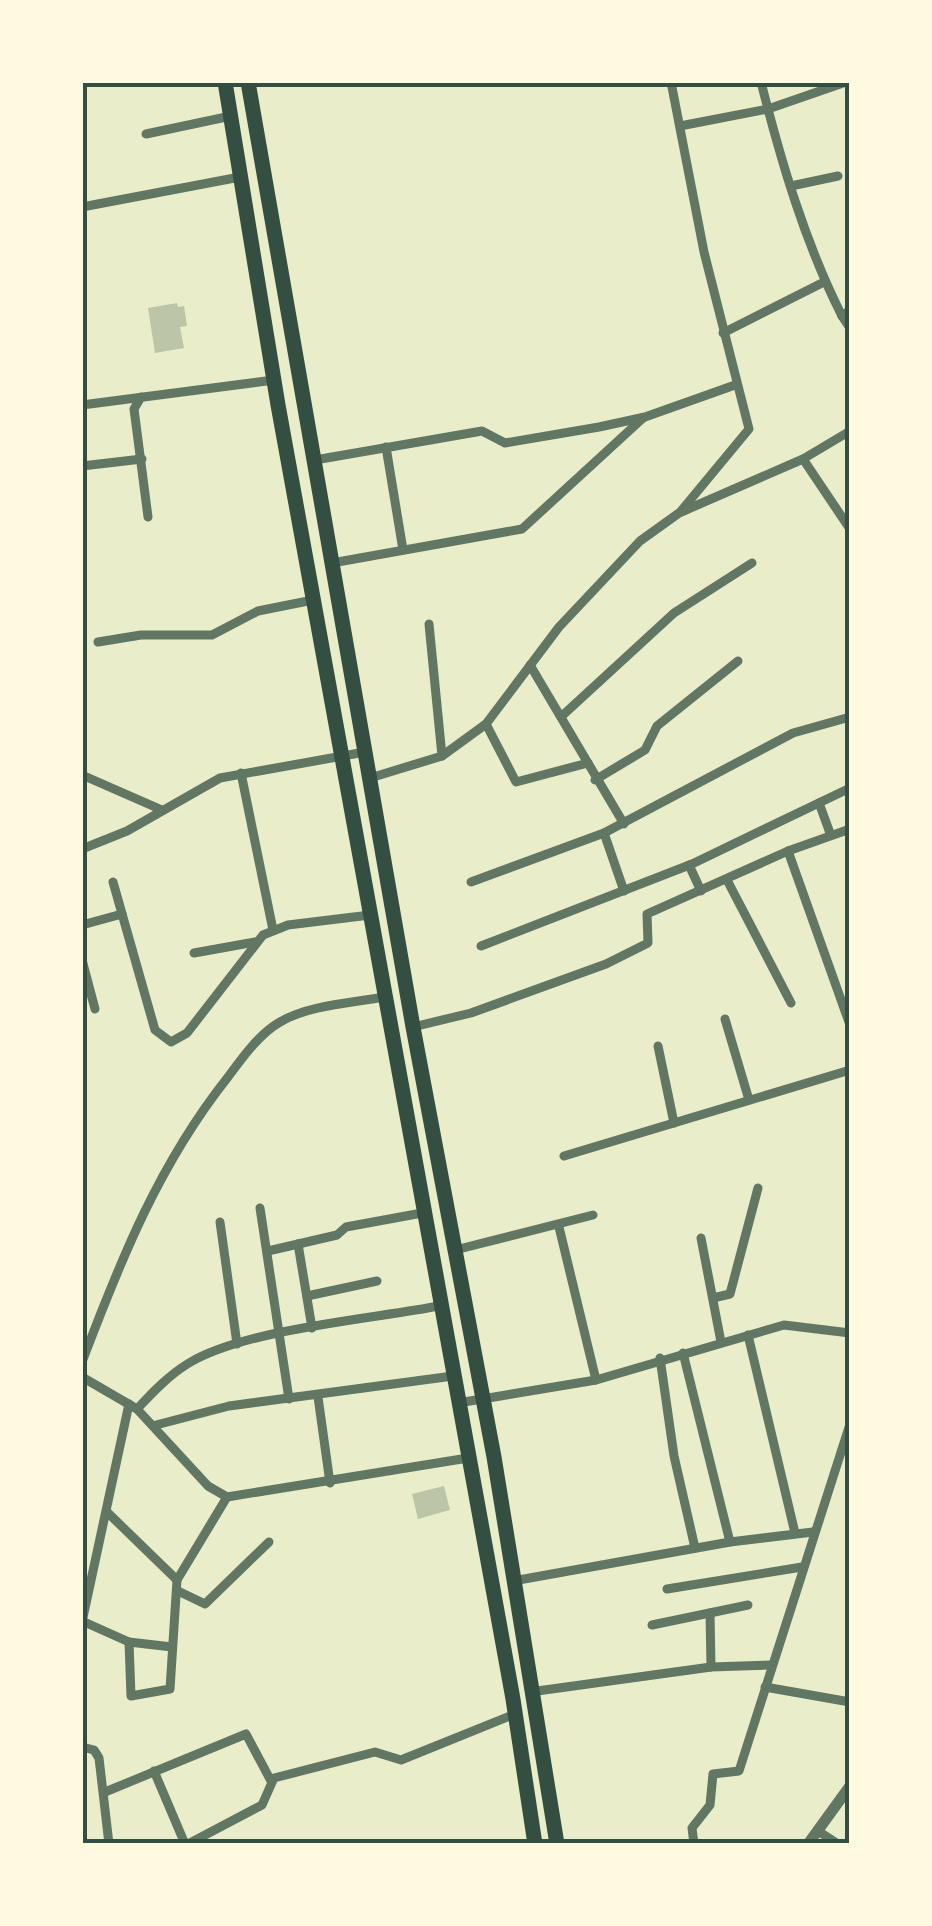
<svg xmlns="http://www.w3.org/2000/svg" width="932" height="1926" font-family="'Sofia Sans Condensed',sans-serif">
<style>
.building{fill:#bcc5a7}
.lines{fill:none;stroke-linecap:round;stroke-linejoin:round}
.minor{stroke:#617663;stroke-width:9}
.tertiary{stroke:#617663;stroke-width:11}
.primary{stroke:#344e41;stroke-width:15}
.neatline{fill:none;stroke:#344e41;stroke-width:4}
</style>
<rect width="100%" height="100%" fill="#e9edc9"/>
<!-- building -->
<g class="building">
<polygon points="177,303 178,307 184,306 187,326 180,327 184,348 155,353 148,308"/>
<polygon points="444,1486 450,1510 418,1519 412,1494"/>
</g>
<g class="lines">
<!-- minor -->
<g class="minor">
<polyline points="671,82 704,252 749,429 681,511"/>
<path d="M761 82C781 161 805 243 842 316"/>
<polyline points="680,126 768,109 846,82"/>
<polyline points="146,134 231,116"/>
<polyline points="791,186 838,176"/>
<polyline points="82,207 240,177"/>
<polyline points="850,310 842,316 850,328"/>
<polyline points="723,333 824,282"/>
<polyline points="141,397 134,409 148,517"/>
<polyline points="82,405 274,380"/>
<polyline points="850,431 803,459 850,529"/>
<polyline points="386,447 403,550"/>
<polyline points="315,460 482,431 505,443 599,427 645,417 735,385"/>
<polyline points="82,466 142,459"/>
<polyline points="332,563 522,529 643,418"/>
<polyline points="429,624 442,756"/>
<polyline points="98,642 141,635 212,635 258,611 313,600"/>
<polyline points="530,665 624,824"/>
<polyline points="563,715 674,613 752,563"/>
<polyline points="486,724 516,782 588,763"/>
<polyline points="241,773 273,930"/>
<polyline points="82,775 162,810"/>
<polyline points="370,778 442,756 486,724 559,627 640,541 679,513 803,459"/>
<polyline points="595,780 645,750 657,726 738,661"/>
<polyline points="819,803 830,833"/>
<polyline points="604,833 624,891"/>
<polyline points="82,849 127,831 220,778 365,752"/>
<polyline points="788,851 850,1025"/>
<polyline points="689,865 701,891"/>
<polyline points="727,880 791,1003"/>
<polyline points="113,882 155,1030 171,1042 187,1033 263,935 288,925 370,915"/>
<polyline points="471,882 604,833 793,733 850,717"/>
<polyline points="82,925 122,914"/>
<polyline points="481,946 692,864 850,788"/>
<polyline points="194,953 255,942"/>
<polyline points="82,960 95,1009"/>
<polyline points="725,1019 749,1100"/>
<polyline points="413,1027 471,1013 606,964 648,943 647,914 788,851 850,829"/>
<polyline points="658,1046 674,1123"/>
<polyline points="564,1156 850,1070"/>
<polyline points="260,1208 289,1399"/>
<polyline points="220,1222 237,1344"/>
<polyline points="559,1227 596,1380"/>
<polyline points="701,1238 721,1342"/>
<polyline points="298,1244 312,1328"/>
<polyline points="455,1250 593,1215"/>
<polyline points="268,1251 337,1235 346,1227 422,1213"/>
<polyline points="307,1296 377,1281"/>
<polyline points="713,1298 730,1294 758,1188"/>
<polyline points="748,1335 795,1533"/>
<polyline points="683,1353 730,1542"/>
<polyline points="660,1358 674,1456 695,1548"/>
<path d="M82 1362C121 1259 159 1164 228 1077 242 1058 259 1034 280 1022 309 1005 352 1003 384 997"/>
<polyline points="82,1377 137,1409 208,1486 227,1497 468,1458"/>
<polyline points="318,1397 330,1483"/>
<polyline points="458,1403 596,1380 784,1325 850,1333"/>
<path d="M137 1409C153 1392 169 1375 189 1363 246 1329 371 1319 439 1306"/>
<polyline points="156,1425 229,1406 453,1376"/>
<polyline points="107,1512 177,1580"/>
<polyline points="513,1581 730,1542 813,1532"/>
<polyline points="667,1589 802,1567"/>
<polyline points="178,1591 205,1604 269,1542"/>
<polyline points="710,1613 711,1667"/>
<polyline points="82,1621 129,1642 172,1647"/>
<polyline points="82,1622 129,1404"/>
<polyline points="652,1625 748,1605"/>
<polyline points="129,1642 131,1696 170,1689 177,1580 227,1497"/>
<polyline points="765,1687 850,1702"/>
<polyline points="530,1692 711,1667 772,1665"/>
<polyline points="82,1747 94,1750 99,1758 109,1844"/>
<polyline points="154,1771 185,1844"/>
<polyline points="105,1792 246,1734 271,1781"/>
<polyline points="818,1831 838,1844"/>
<polyline points="188,1844 262,1805 274,1778 375,1752 401,1760 515,1714"/>
<polyline points="694,1844 692,1828 710,1805 713,1774 739,1771 850,1424"/>
</g>
<!-- tertiary -->
<polyline class="tertiary" points="808,1844 850,1786"/>
<!-- primary -->
<g class="primary">
<polyline points="225,82 278,405 513,1699 535,1844"/>
<polyline points="248,82 413,1027 494,1457 557,1844"/>
</g>
</g>
<!-- border -->
<rect width="932" height="1926" fill="none" stroke="#fefae0" stroke-width="170"/>
<rect x="85" y="85" width="762" height="1756" class="neatline"/>
</svg>
